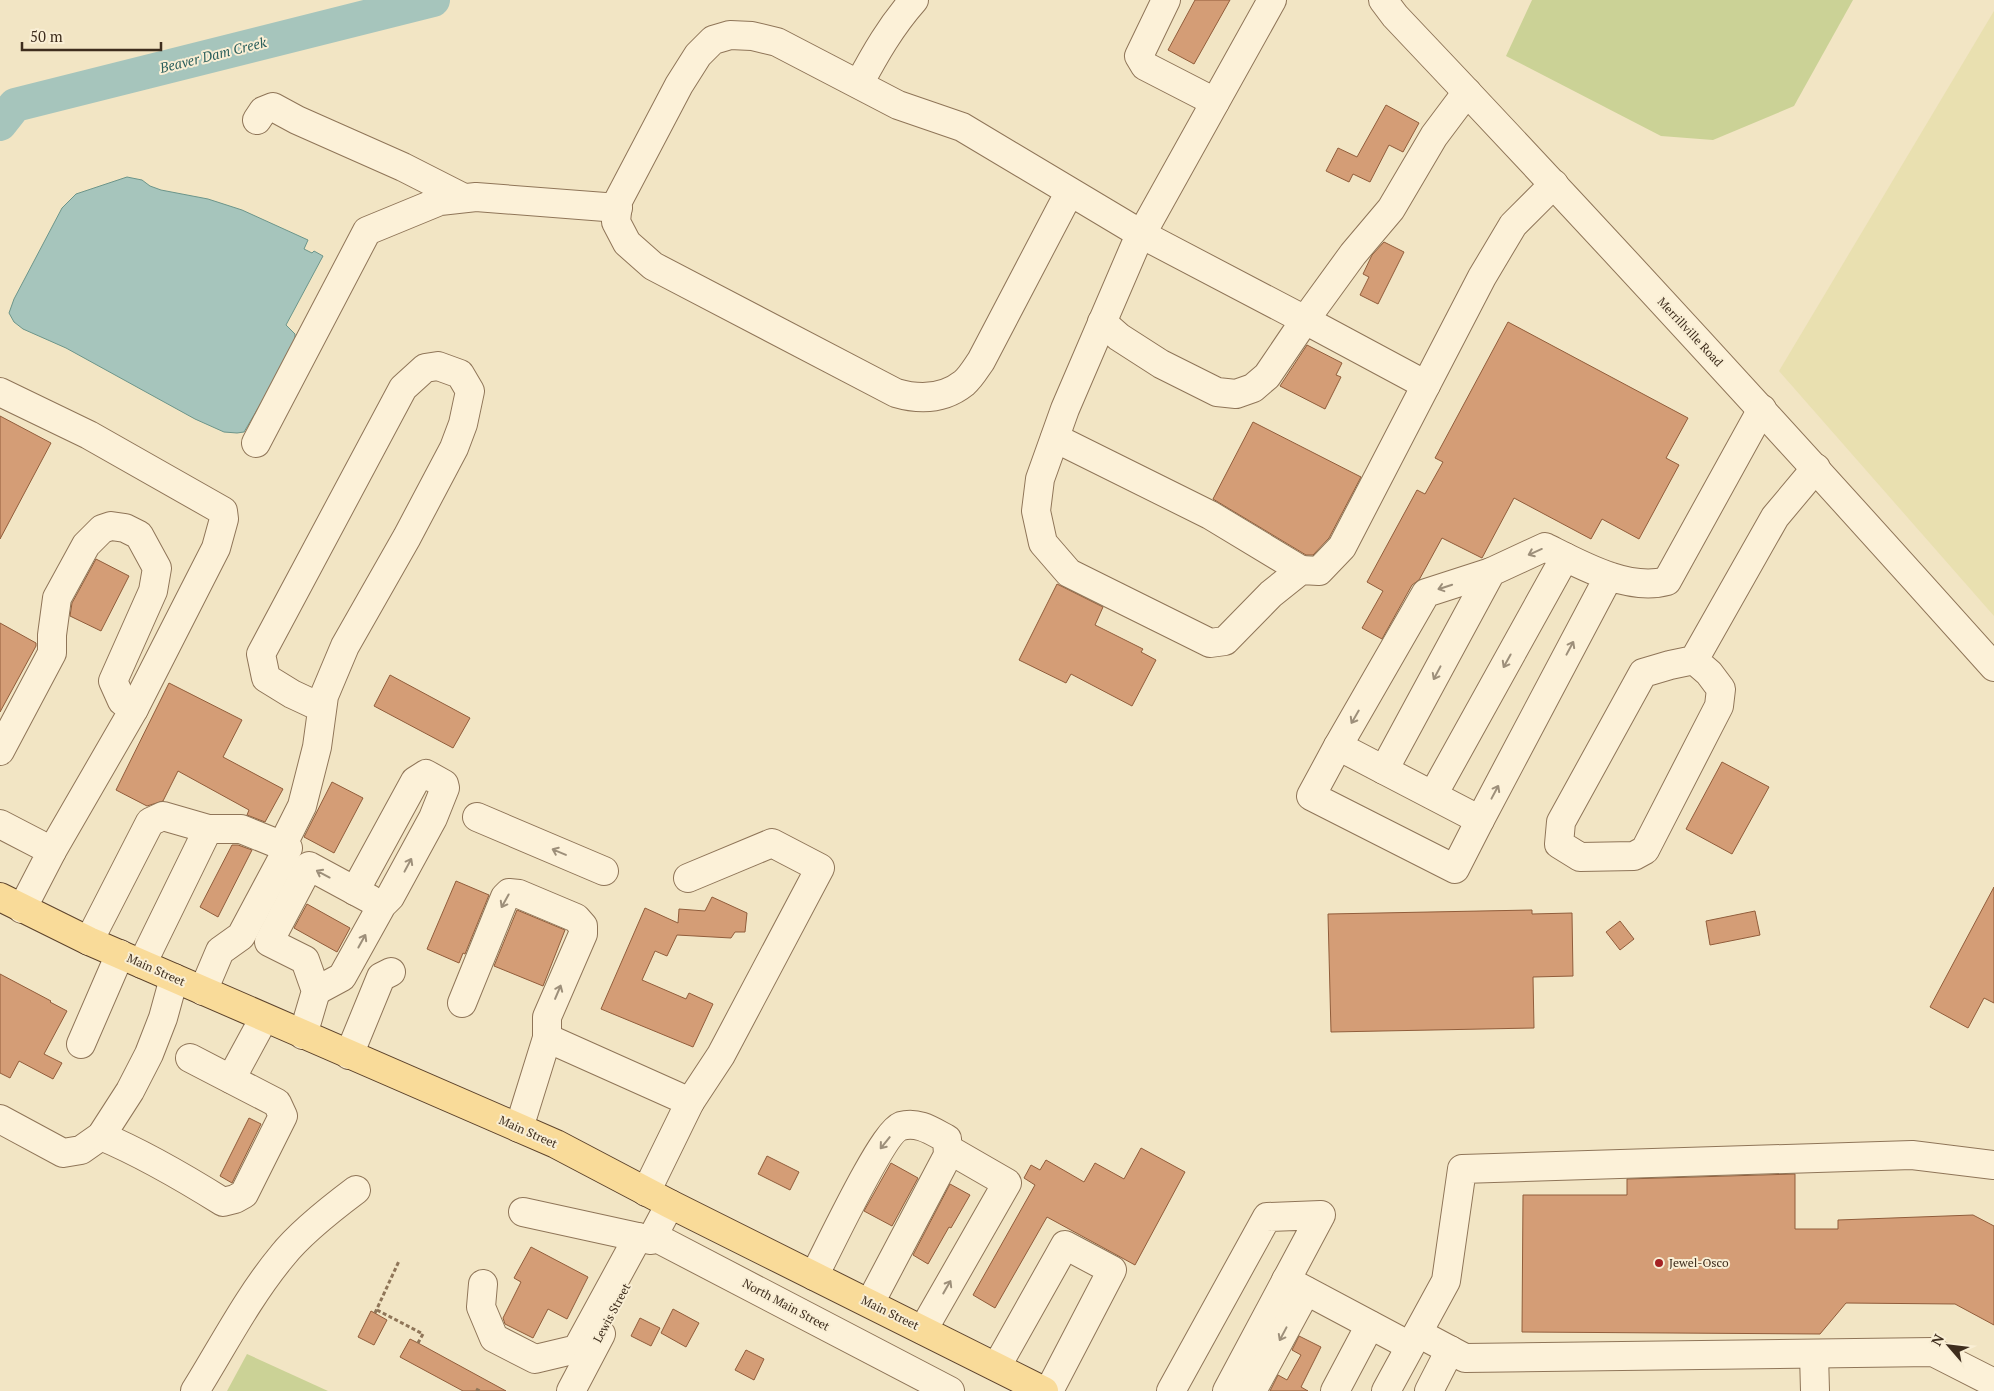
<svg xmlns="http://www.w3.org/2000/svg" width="1994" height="1391" font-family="'PT Serif',serif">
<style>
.farmland{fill:#e9e0b0}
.green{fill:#cbd296}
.water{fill:#a6c5bc;stroke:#6c958a}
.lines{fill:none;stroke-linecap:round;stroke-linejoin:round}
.river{stroke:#a6c5bc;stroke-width:34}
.building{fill:#d49d76;stroke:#915d3b}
.minor-casing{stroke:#8f7558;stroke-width:30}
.major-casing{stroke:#5d432c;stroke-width:30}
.path{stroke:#8f7558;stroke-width:3;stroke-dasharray:4 2.5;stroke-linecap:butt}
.minor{stroke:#fcf1d8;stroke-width:28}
.major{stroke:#f9db99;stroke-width:28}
.oneway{stroke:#9d8f7a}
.poi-dot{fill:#a52223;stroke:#f9eed4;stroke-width:2}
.labels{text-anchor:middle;stroke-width:4;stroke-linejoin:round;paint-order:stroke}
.street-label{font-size:12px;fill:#3e2d1d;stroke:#f9eed4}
.poi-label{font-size:12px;fill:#3e2d1d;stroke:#f9eed4;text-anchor:start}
.water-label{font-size:14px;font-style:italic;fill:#2b5f5c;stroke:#f9eed4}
</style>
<rect width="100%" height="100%" fill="#f2e5c4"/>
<!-- farmland -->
<polygon class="farmland" points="1994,11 1994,616 1779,371"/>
<!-- green -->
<g class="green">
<polygon points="1532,0 1853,0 1794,106 1713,140 1661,136 1506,56"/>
<polygon points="247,1354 328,1391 227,1391"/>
</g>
<!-- water -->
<polygon class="water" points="127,177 142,180 150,186 161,190 208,199 242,210 308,240 304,249 312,253 314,251 323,256 286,325 295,334 295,341 270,388 244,432 237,433 224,432 195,419 66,348 23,329 14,322 9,313 14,299 62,208 76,194"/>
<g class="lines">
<!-- river -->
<polyline class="river" points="0,124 15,105 433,0"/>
</g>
<!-- building -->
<g class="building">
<polygon points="1195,0 1230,0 1194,64 1168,50"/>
<polygon points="1386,105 1419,123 1403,152 1389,145 1370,182 1353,174 1349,182 1326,171 1338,148 1357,157"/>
<polygon points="1384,242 1404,252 1378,304 1360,295 1369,277 1363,274 1372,255"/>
<polygon points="1508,322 1688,418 1666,458 1679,465 1639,539 1602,519 1591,539 1514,498 1482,558 1442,538 1419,580 1412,585 1382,639 1362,628 1383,591 1367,582 1417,490 1425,494 1443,462 1435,458"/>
<polygon points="1307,345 1342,363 1336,375 1341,377 1325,409 1280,386"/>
<polygon points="0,416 51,443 0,539"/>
<polygon points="1253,422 1361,477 1329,538 1313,555 1306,555 1213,499"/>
<polygon points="96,559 129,576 101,631 70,616 72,603"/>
<polygon points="1057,584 1103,607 1095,625 1143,649 1141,652 1156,660 1132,706 1071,674 1066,683 1019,660"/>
<polygon points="0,623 36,643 36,646 0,712"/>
<polygon points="390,675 470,718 453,748 374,706"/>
<polygon points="169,683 242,720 223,757 283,789 265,822 247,815 249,810 178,771 163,801 147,806 116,790"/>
<polygon points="1722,762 1769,787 1732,854 1686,829"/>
<polygon points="332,782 363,798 334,853 304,837"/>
<polygon points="232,845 238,845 252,850 218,917 200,907"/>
<polygon points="456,881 489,895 465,954 463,953 459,963 427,949"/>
<polygon points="1994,887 1994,1003 1984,998 1968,1028 1930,1007"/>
<polygon points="712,897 747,913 745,932 735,932 731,938 677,935 667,956 655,951 642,980 686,999 689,993 713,1004 693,1047 601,1009 645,908 678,923 679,909 705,911"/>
<polygon points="307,904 350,928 337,952 294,928"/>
<polygon points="517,910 565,930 543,986 494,966"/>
<polygon points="1532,910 1532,914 1572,913 1573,976 1533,977 1534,1028 1331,1032 1328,914"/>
<polygon points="1755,911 1760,935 1710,945 1706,921"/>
<polygon points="1620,921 1634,939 1620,950 1606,932"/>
<polygon points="0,974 51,1001 50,1002 67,1011 44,1054 62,1063 53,1079 19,1061 10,1078 0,1073"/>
<polygon points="249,1118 261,1124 232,1183 220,1176"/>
<polygon points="1141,1148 1185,1172 1135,1265 1047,1217 995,1308 973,1295 1035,1185 1024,1178 1031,1165 1040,1170 1046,1160 1084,1182 1095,1163 1124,1179"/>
<polygon points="767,1156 799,1172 790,1190 758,1174"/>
<polygon points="891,1163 918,1178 892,1226 864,1211"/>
<polygon points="1795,1174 1795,1229 1838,1229 1838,1220 1973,1215 1994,1226 1994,1325 1955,1304 1846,1303 1820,1334 1522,1332 1523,1195 1627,1195 1627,1179"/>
<polygon points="950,1184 970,1195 951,1228 949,1227 928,1264 913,1255"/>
<polygon points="531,1247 588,1277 567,1319 548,1309 533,1338 505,1324 503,1318 521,1282 514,1278"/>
<polygon points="673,1309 699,1323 686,1347 661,1333"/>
<polygon points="371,1311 387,1320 374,1345 358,1337"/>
<polygon points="640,1318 660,1328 651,1346 631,1336"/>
<polygon points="1299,1336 1321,1347 1301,1387 1308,1391 1270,1391 1278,1375 1287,1380 1301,1355 1292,1350"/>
<polygon points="410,1339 418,1343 506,1391 463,1391 400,1357"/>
<polygon points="746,1350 764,1359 754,1380 735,1370"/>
</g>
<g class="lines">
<defs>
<g id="minor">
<polyline points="1166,0 1139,56 1145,66 1215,102"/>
<polyline points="1272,0 1135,246 1065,409 1040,479 1036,511 1043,543 1069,573 1210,643 1225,641 1271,594 1301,570 1319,571 1342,547 1482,277 1513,225 1554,184"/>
<path d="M1383 0 1395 16C1598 230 1797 447 1994 667"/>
<path d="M859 84C875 54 891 26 914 0"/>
<polyline points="257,120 263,111 273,107 297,120 403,167 462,197"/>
<path d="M1069 193 981 361C976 368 971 377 964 383 944 399 920 400 896 393L653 266 627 243 616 222 618 201 679 85 698 55 713 40 730 35 752 36 777 42 898 105 962 127 1141 234 1305 320 1353 254 1391 209 1434 136 1467 92"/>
<polyline points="1102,322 1119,337 1161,364 1217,392 1236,394 1253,388 1267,376 1305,320 1426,385"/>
<polyline points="0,392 89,435 223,511 224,519 216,548 134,709 52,851"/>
<polyline points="1055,438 1210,515 1301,570"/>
<polyline points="256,443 367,231 440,201 476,197 618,208"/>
<path d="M1609 576 1480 820 1384 770 1491 572 1545 547C1579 564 1628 592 1667 581L1762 409"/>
<polyline points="1694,660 1709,673 1721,689 1719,706 1645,850 1634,856 1580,857 1559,844 1561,822 1643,673 1670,665 1694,660 1775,517 1816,468"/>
<polyline points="1338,746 1311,796 1455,869 1480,820"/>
<polyline points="0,751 52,653 52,635 57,598 86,545 102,529 111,526 125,528 139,535 157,568 153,591 113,681 122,701 134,709"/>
<polyline points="1384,770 1338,746 1426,593 1491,572"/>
<polyline points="1433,795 1565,557"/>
<polyline points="477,817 604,871"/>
<polyline points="0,824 52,851 22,909"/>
<polyline points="282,846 302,806 317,747 324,696 345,646 407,537 454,448 463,424 470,391 460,374 438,366 425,368 403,388 261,654 266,678 292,694 322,708"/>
<polyline points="688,878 772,843 820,868 721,1055 690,1102"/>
<polyline points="89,941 150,822 163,816 208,829 241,829 288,848 241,936 220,951 203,991"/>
<polyline points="142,964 208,829"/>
<polyline points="316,991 342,977 382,905 390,897 433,818 445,788 444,784 426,774 415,781 355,891"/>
<polyline points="462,1003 505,897 509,893 519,894 576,918 583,926 583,934 547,1017 547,1038 519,1128"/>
<polyline points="303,1035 316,991 305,960 269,942 309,866 370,899"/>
<polyline points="547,1038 690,1102 646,1192"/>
<polyline points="81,1044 120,954"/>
<polyline points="349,1055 381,977 391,972"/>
<polyline points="231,1079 264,1018"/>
<polyline points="0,1119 63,1153 81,1150 101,1136 130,1091 149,1054 163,1018 174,978"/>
<path d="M101 1136C144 1154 183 1177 223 1202L235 1199 244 1194 283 1116 277 1103 190 1058"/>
<polyline points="670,1204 653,1236 950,1391"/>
<polyline points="523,1212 651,1240"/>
<path d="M814 1276C827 1252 882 1133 901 1126 918 1121 932 1131 947 1139L948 1155 870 1303"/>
<polyline points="1286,1280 1410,1346"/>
<polyline points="483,1284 481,1307 494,1338 535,1359 577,1349 638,1237"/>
<polyline points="923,1330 1007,1183 948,1149"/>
<polyline points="1418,1333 1465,1358 1933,1352 1994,1383"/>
<polyline points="1814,1354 1815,1391"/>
<polyline points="997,1366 1065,1245 1112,1270 1049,1391"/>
<path d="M195 1391C223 1346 248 1297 282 1256 300 1233 332 1208 356 1190"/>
<polyline points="571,1391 601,1334"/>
<polyline points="1171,1391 1267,1217 1321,1215 1227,1391"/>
<polyline points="1252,1391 1306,1291"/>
<polyline points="1335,1391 1370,1325"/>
<polyline points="1386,1391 1446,1281 1462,1169 1912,1155 1994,1165"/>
<polyline points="1429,1391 1450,1350"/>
</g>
<polyline id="major" points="0,897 89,941 556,1144 670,1204 1044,1391"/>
</defs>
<!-- minor casing -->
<use href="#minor" class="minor-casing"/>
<!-- major casing -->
<use href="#major" class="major-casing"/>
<!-- path -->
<g class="path">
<polyline points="377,1310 423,1334 418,1343"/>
<polyline points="375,1313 399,1261"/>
<polyline points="476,1389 480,1391"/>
</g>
<!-- minor -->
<use href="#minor" class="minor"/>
<!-- major -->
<use href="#major" class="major"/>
</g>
<!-- one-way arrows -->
<defs><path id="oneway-shaft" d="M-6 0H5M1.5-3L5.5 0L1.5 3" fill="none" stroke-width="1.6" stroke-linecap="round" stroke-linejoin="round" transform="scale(1.25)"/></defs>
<g class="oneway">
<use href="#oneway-shaft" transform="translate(1535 552) rotate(156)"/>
<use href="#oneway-shaft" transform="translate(1445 587) rotate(162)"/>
<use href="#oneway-shaft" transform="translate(1570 648) rotate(-62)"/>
<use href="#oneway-shaft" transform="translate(1507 661) rotate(119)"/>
<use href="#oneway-shaft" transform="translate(1437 673) rotate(118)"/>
<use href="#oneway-shaft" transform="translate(1355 717) rotate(120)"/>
<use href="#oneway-shaft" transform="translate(1495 792) rotate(-62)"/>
<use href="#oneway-shaft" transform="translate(559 852) rotate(-157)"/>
<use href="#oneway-shaft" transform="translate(408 865) rotate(-62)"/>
<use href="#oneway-shaft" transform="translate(323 874) rotate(-152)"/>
<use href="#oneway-shaft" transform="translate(505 901) rotate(119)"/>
<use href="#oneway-shaft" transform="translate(362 941) rotate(-61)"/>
<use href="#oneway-shaft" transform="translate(558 992) rotate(-67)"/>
<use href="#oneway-shaft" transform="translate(885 1143) rotate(129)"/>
<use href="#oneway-shaft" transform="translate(947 1287) rotate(-60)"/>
<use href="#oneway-shaft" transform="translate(1283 1334) rotate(118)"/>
</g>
<!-- markers -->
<circle class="poi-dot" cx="1659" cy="1263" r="5"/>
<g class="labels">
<!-- street labels -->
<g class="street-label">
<text transform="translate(1690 332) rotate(47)" y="4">Merrillville Road</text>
<text transform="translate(156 970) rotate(24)" y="4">Main Street</text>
<text transform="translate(528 1132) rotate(24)" y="4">Main Street</text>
<text transform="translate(786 1305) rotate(28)" y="4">North Main Street</text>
<text transform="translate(612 1313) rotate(-62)" y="4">Lewis Street</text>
<text transform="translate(890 1313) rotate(26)" y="4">Main Street</text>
</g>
<!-- poi labels -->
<g class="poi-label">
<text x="1669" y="1267">Jewel-Osco</text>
</g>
<!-- water labels -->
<g class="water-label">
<text transform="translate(213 55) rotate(-14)" y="5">Beaver Dam Creek</text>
</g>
</g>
<!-- north arrow -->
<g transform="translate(1949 1346) rotate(298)" stroke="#f9eed4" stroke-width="4" paint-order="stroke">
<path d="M0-4L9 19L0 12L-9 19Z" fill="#3e2d1d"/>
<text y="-8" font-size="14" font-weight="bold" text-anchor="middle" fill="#3e2d1d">N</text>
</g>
<!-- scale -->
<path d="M22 42v8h139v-8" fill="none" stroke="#3e2d1d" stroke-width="2.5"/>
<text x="30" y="42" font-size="15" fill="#3e2d1d" stroke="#f9eed4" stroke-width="4" paint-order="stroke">50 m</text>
</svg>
